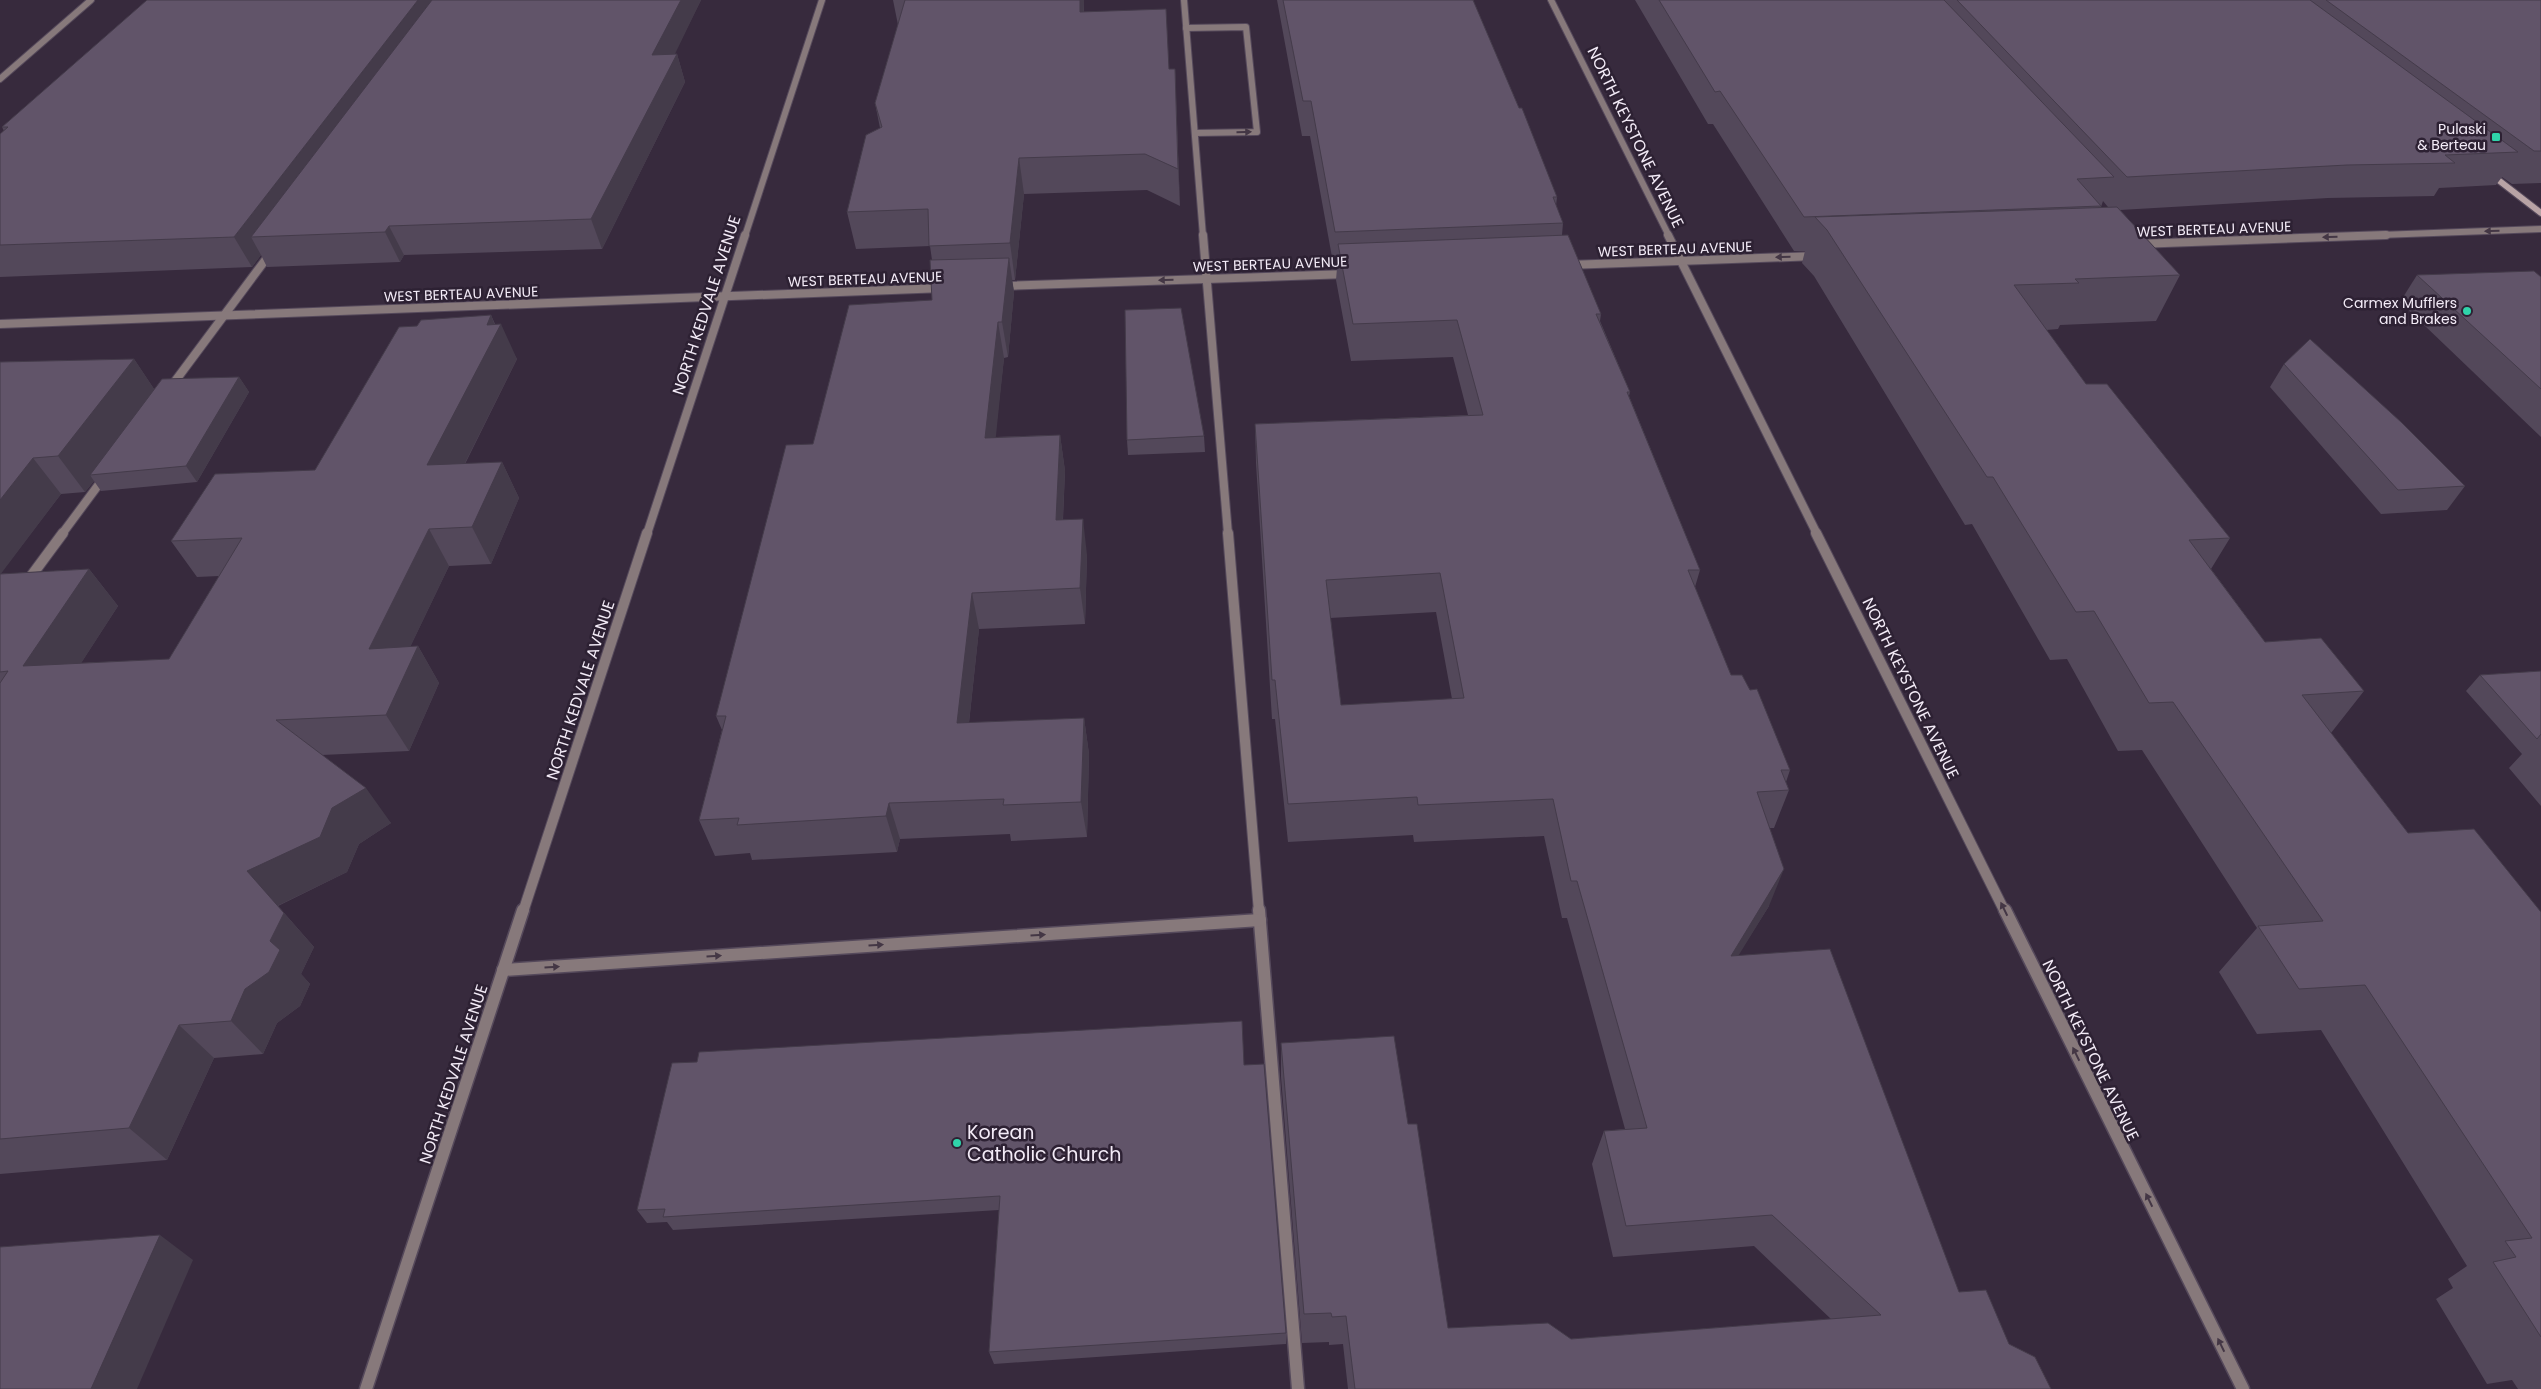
<svg xmlns="http://www.w3.org/2000/svg" width="2541" height="1389" font-family="Poppins,sans-serif">
<style>
.lines{fill:none;stroke-linecap:round;stroke-linejoin:round}
.service-far3-casing{stroke:#55495b;stroke-width:8}
.service-far2-casing{stroke:#55495b;stroke-width:10}
.service-far1-casing{stroke:#55495b;stroke-width:12}
.service-casing{stroke:#55495b;stroke-width:15}
.minor-far3-casing{stroke:#55495b;stroke-width:8}
.minor-far2-casing{stroke:#55495b;stroke-width:10}
.minor-far1-casing{stroke:#55495b;stroke-width:12}
.minor-casing{stroke:#55495b;stroke-width:15}
.tertiary-casing{stroke:#55495b;stroke-width:8}
.secondary-casing{stroke:#55495b;stroke-width:8}
.service-far3{stroke:#87797b;stroke-width:6}
.service-far2{stroke:#87797b;stroke-width:8}
.service-far1{stroke:#87797b;stroke-width:10}
.service{stroke:#87797b;stroke-width:12}
.minor-far3{stroke:#87797b;stroke-width:6}
.minor-far2{stroke:#87797b;stroke-width:8}
.minor-far1{stroke:#87797b;stroke-width:10}
.minor{stroke:#87797b;stroke-width:12}
.tertiary{stroke:#87797b;stroke-width:6}
.secondary{stroke:#b8a3a5;stroke-width:6}
.wall{fill:#53485a;fill-rule:evenodd}
.shaded-wall{fill:#443b4a}
.building{fill:#615469;stroke:#443b4a;fill-rule:evenodd}
.oneway{fill:#443745}
.poi-dot{fill:#2fd4aa;stroke:#2d2133;stroke-width:2}
.labels{text-anchor:middle;stroke-width:5;stroke-linejoin:round;paint-order:stroke}
.far-poi-label{font-size:14px;fill:#f3ebf7;stroke:#2d2133;text-anchor:end}
.far-street-label{font-size:14px;fill:#f3ebf7;stroke:#2d2133}
.street-label{font-size:16px;fill:#f3ebf7;stroke:#2d2133}
.near-poi-label{font-size:19px;fill:#f3ebf7;stroke:#2d2133;text-anchor:start}
</style>
<rect width="100%" height="100%" fill="#372a3d"/>
<g class="lines">
<defs>
<g id="service-far3">
<polyline points="1184,0 1203,236"/>
<polyline points="1186,28 1246,27 1257,132 1195,133"/>
</g>
<g id="service-far2">
<polyline points="1203,235 1228,534"/>
<polyline points="170,388 272,251"/>
<polyline points="62,534 105,476"/>
</g>
<g id="service-far1">
<polyline points="1228,533 1259,912"/>
<polyline points="26,583 63,533"/>
</g>
<g id="service">
<polyline points="1259,910 1298,1389"/>
<polyline points="503,970 1260,920"/>
</g>
<g id="minor-far3">
<polyline points="1551,0 1669,236"/>
<polyline points="745,236 822,0"/>
<polyline points="2353,236 2541,229"/>
</g>
<g id="minor-far2">
<polyline points="1668,235 1817,534"/>
<polyline points="2137,244 2386,235"/>
<polyline points="1568,265 1816,256"/>
<polyline points="1001,286 1348,274"/>
<polyline points="0,324 944,288"/>
<polyline points="647,534 745,235"/>
</g>
<g id="minor-far1">
<polyline points="1816,533 2005,912"/>
<polyline points="523,912 647,533"/>
</g>
<g id="minor">
<polyline points="2005,910 2243,1389"/>
<polyline points="366,1389 523,910"/>
</g>
<polyline id="tertiary" points="0,79 91,0"/>
<polyline id="secondary" points="2488,172 2541,213"/>
</defs>
<!-- service-far3 casing -->
<use href="#service-far3" class="service-far3-casing"/>
<!-- service-far2 casing -->
<use href="#service-far2" class="service-far2-casing"/>
<!-- service-far1 casing -->
<use href="#service-far1" class="service-far1-casing"/>
<!-- service casing -->
<use href="#service" class="service-casing"/>
<!-- minor-far3 casing -->
<use href="#minor-far3" class="minor-far3-casing"/>
<!-- minor-far2 casing -->
<use href="#minor-far2" class="minor-far2-casing"/>
<!-- minor-far1 casing -->
<use href="#minor-far1" class="minor-far1-casing"/>
<!-- minor casing -->
<use href="#minor" class="minor-casing"/>
<!-- tertiary casing -->
<use href="#tertiary" class="tertiary-casing"/>
<!-- secondary casing -->
<use href="#secondary" class="secondary-casing"/>
<!-- service-far3 -->
<use href="#service-far3" class="service-far3"/>
<!-- service-far2 -->
<use href="#service-far2" class="service-far2"/>
<!-- service-far1 -->
<use href="#service-far1" class="service-far1"/>
<!-- service -->
<use href="#service" class="service"/>
<!-- minor-far3 -->
<use href="#minor-far3" class="minor-far3"/>
<!-- minor-far2 -->
<use href="#minor-far2" class="minor-far2"/>
<!-- minor-far1 -->
<use href="#minor-far1" class="minor-far1"/>
<!-- minor -->
<use href="#minor" class="minor"/>
<!-- tertiary -->
<use href="#tertiary" class="tertiary"/>
<!-- secondary -->
<use href="#secondary" class="secondary"/>
</g>
<!-- wall -->
<g class="wall">
<polygon points="147,0 701,0 674,54 677,54 685,82 602,249 404,255 400,262 267,267 261,255 252,267 0,277 0,134 4,131 2,127"/>
<polygon points="893,0 1084,0 1084,12 1169,69 1175,69 1180,206 1147,190 1024,194 1015,280 1012,280 1014,292 1008,357 1004,358 995,437 1060,435 1065,471 1063,520 1087,555 1085,624 979,629 969,723 1084,718 1089,754 1087,837 1011,841 1010,834 900,839 897,852 752,860 750,853 715,856 699,820 722,730 716,716 813,444 932,300 932,260 930,246 856,249 847,212 880,128 875,103 898,25"/>
<path d="M1277 0H1473L1557 197 1556 206 1563 223 1562 235 1601 314 1600 321 1630 392 1629 396 1700 570 1695 587 1731 675 1790 770 1786 782 1789 790 1774 828H1770L1769 906 1738 955 1959 1292 2009 1344 2051 1389H1348L1343 1344 1329 1345V1342L1302 1343 1281 1077V1043L1408 1124 1448 1328 1571 1339 1831 1319 1754 1246 1613 1257 1592 1164 1604 1131 1625 1129 1567 918H1562L1544 836 1414 842 1413 835 1288 842 1275 719H1272L1256 463 1255 424 1468 415 1453 357 1351 361 1336 280 1337 268H1334L1310 136H1302ZM1436 612 1452 699 1341 705 1330 618Z"/>
<path d="M1635 0H2541V183L2512 184 2502 177 2496 185 2439 188 2434 196 2328 198 2120 210 2180 275 2156 321 2060 325 2058 329 2046 330 2086 384 2230 538 2211 569 2265 642 2364 691 2331 733 2408 833 2541 912V1389H2518L2512 1380 2487 1384 2436 1299 2453 1288 2448 1279 2467 1266 2321 1030 2257 1034 2219 972 2257 928 2142 750 2118 751 2067 659 2050 660 1972 524 1965 525 1814 276 1802 263 1805 251H1794L1713 124H1708ZM2103 201 2108 207H2101Z"/>
<polygon points="2417,275 2541,277 2541,437 2400,302"/>
<polygon points="491,315 495,324 517,359 465,464 502,462 519,498 491,564 449,566 410,647 418,646 439,683 409,751 322,755 391,823 359,844 347,872 278,906 314,947 301,974 310,984 300,1006 277,1023 263,1054 214,1058 167,1160 0,1174 0,362 134,359 154,389 239,377 249,392 197,482 101,491 94,481 85,492 61,494 0,574 89,569 118,606 81,663 169,659 219,576 197,577 171,541 315,470 417,326"/>
<polygon points="2284,364 2465,486 2447,510 2381,514 2270,387"/>
<polygon points="1204,436 1205,452 1128,455 1127,440"/>
<polygon points="2541,671 2541,806 2509,768 2522,754 2466,691 2480,675"/>
<polygon points="1244,1065 1286,1333 1286,1344 994,1364 989,1352 999,1210 673,1230 667,1222 647,1223 637,1210"/>
</g>
<!-- shaded-wall -->
<g class="shaded-wall">
<polygon points="418,0 436,0 251,237 261,255 252,267 234,237"/>
<polygon points="681,0 701,0 661,83 652,55"/>
<polygon points="1080,0 1084,0 1083,45 1080,12"/>
<polygon points="677,54 685,82 602,249 591,219"/>
<polygon points="1175,69 1176,103 1180,206 1178,169"/>
<polygon points="1019,158 1024,194 1015,280 1010,243"/>
<polygon points="389,226 404,255 400,262 385,232"/>
<polygon points="1009,258 1014,292 1008,357 1002,322"/>
<polygon points="491,315 497,331 501,324 517,359 446,501 427,465"/>
<polygon points="998,322 1004,358 992,474 985,438"/>
<polygon points="134,359 158,395 90,475 94,481 85,492 58,456"/>
<polygon points="239,377 249,392 197,482 186,466"/>
<polygon points="1060,435 1065,471 1061,557 1056,520"/>
<polygon points="33,458 61,494 0,575 0,500"/>
<polygon points="502,462 519,498 491,564 472,527"/>
<polygon points="1083,519 1087,555 1085,624 1080,588"/>
<polygon points="429,529 449,566 392,685 369,649"/>
<polygon points="89,569 118,606 56,702 23,666"/>
<polygon points="972,593 979,629 965,759 957,723"/>
<polygon points="418,646 439,683 409,751 386,715"/>
<polygon points="1084,718 1089,754 1087,837 1081,802"/>
<polygon points="366,788 391,823 359,844 347,872 277,906 247,871 332,808"/>
<polygon points="889,803 900,839 897,852 886,816"/>
<polygon points="1784,869 1769,906 1716,992 1731,956"/>
<polygon points="284,913 314,947 301,974 310,984 300,1006 277,1023 263,1054 231,1021 245,989 270,941"/>
<polygon points="179,1025 214,1058 167,1160 129,1128"/>
<polygon points="160,1235 193,1260 137,1389 91,1389"/>
</g>
<!-- building -->
<g class="building">
<polygon points="147,0 418,0 234,237 0,245 0,134 8,127 2,127"/>
<polygon points="432,0 681,0 652,55 677,54 591,219 389,226 385,232 251,237"/>
<polygon points="905,0 1080,0 1080,12 1166,9 1169,69 1175,69 1178,169 1145,154 1019,158 1010,243 929,246 928,209 847,212 866,135 882,127 875,103"/>
<polygon points="1283,0 1473,0 1519,108 1522,108 1557,197 1553,197 1563,223 1335,232 1311,101 1303,101"/>
<polygon points="1659,0 1944,0 2114,177 2077,179 2101,206 1804,217 1720,91 1715,92"/>
<polygon points="1957,0 2310,0 2518,152 2445,155 2455,163 2347,165 2127,177"/>
<polygon points="2326,0 2541,0 2541,151 2534,151"/>
<polygon points="2117,207 2180,275 2075,279 2079,283 2014,285 2086,384 2107,384 2230,538 2189,540 2265,642 2321,638 2364,691 2302,695 2408,833 2474,829 2541,912 2541,1337 2493,1262 2516,1257 2505,1241 2532,1238 2365,985 2299,989 2258,926 2323,921 2173,702 2149,703 2094,611 2076,612 1993,477 1987,477 1827,230 1815,217"/>
<path d="M1568 235 1601 314H1596L1630 392H1627L1700 570H1688L1731 675H1742L1750 690 1757 689 1790 770H1781L1789 790 1757 792 1784 869 1731 956 1830 949 1959 1292 1986 1290 2009 1344 2035 1357 2051 1389H1355L1346 1316 1332 1317 1331 1313 1304 1314 1281 1043 1394 1036 1408 1124H1417L1448 1328 1548 1323 1571 1339 1881 1315 1772 1215 1626 1226 1604 1131 1647 1128 1577 881H1571L1553 799 1418 805 1417 797 1288 804 1275 680H1272L1255 424 1483 415 1457 320 1353 324 1338 244ZM1440 573 1464 698 1341 705 1326 580Z"/>
<polygon points="1009,258 1002,322 998,322 985,438 1060,435 1056,520 1083,519 1080,588 972,593 957,723 1084,718 1081,802 1003,805 1004,799 889,803 886,816 737,825 739,818 699,820 726,716 716,716 786,445 813,444 849,305 932,300 930,260"/>
<polygon points="2534,271 2541,277 2541,389 2417,275"/>
<polygon points="1181,308 1204,436 1127,440 1125,310"/>
<polygon points="491,315 487,325 501,324 427,465 502,462 472,527 429,529 369,649 418,646 386,715 276,720 366,788 332,808 320,837 247,871 284,913 270,941 280,950 269,972 245,989 231,1021 179,1025 129,1128 0,1139 0,683 8,671 0,672 0,574 89,569 23,666 169,659 242,538 171,541 215,474 315,470 399,327 417,326 421,320"/>
<polygon points="2310,339 2401,422 2465,486 2398,490 2284,364"/>
<polygon points="134,359 58,456 33,458 0,500 0,362"/>
<polygon points="239,377 186,466 90,475 162,379"/>
<polygon points="2541,671 2541,734 2537,739 2480,675"/>
<polygon points="1242,1021 1244,1065 1264,1064 1286,1333 989,1352 1000,1196 663,1217 665,1209 637,1210 672,1063 697,1062 699,1052"/>
<polygon points="160,1235 91,1389 0,1389 0,1247"/>
</g>
<!-- one-way arrows -->
<defs><path id="oneway-solid" d="M-6-.8H1V-3.2L6.5 0L1 3.2V.8H-6Z" transform="scale(1.25)"/></defs>
<g class="oneway">
<use href="#oneway-solid" transform="translate(1244 132) rotate(-2)"/>
<use href="#oneway-solid" transform="translate(2492 231) rotate(178)"/>
<use href="#oneway-solid" transform="translate(2330 237) rotate(178)"/>
<use href="#oneway-solid" transform="translate(1783 257) rotate(178)"/>
<use href="#oneway-solid" transform="translate(1166 280) rotate(178)"/>
<use href="#oneway-solid" transform="translate(2004 909) rotate(-116)"/>
<use href="#oneway-solid" transform="translate(1038 935) rotate(-4)"/>
<use href="#oneway-solid" transform="translate(876 945) rotate(-4)"/>
<use href="#oneway-solid" transform="translate(714 956) rotate(-4)"/>
<use href="#oneway-solid" transform="translate(552 967) rotate(-4)"/>
<use href="#oneway-solid" transform="translate(2076 1054) rotate(-116)"/>
<use href="#oneway-solid" transform="translate(2149 1200) rotate(-116)"/>
<use href="#oneway-solid" transform="translate(2221 1345) rotate(-116)"/>
</g>
<!-- markers -->
<g class="poi-dot">
<rect x="2491" y="132" width="10" height="10" rx="2.5"/>
<circle cx="2467" cy="311" r="5"/>
<circle cx="957" cy="1143" r="5"/>
</g>
<g class="labels">
<!-- far-poi labels -->
<g class="far-poi-label">
<text x="2486" y="134">Pulaski<tspan x="2486" dy="16">&amp; Berteau</tspan></text>
<text x="2457" y="308">Carmex Mufflers<tspan x="2457" dy="16">and Brakes</tspan></text>
</g>
<!-- far-street labels -->
<g class="far-street-label">
<text transform="translate(2214 229) rotate(-2)" y="5">WEST BERTEAU AVENUE</text>
<text transform="translate(1675 249) rotate(-2)" y="5">WEST BERTEAU AVENUE</text>
<text transform="translate(1270 264) rotate(-2)" y="5">WEST BERTEAU AVENUE</text>
<text transform="translate(865 279) rotate(-2)" y="5">WEST BERTEAU AVENUE</text>
<text transform="translate(461 294) rotate(-2)" y="5">WEST BERTEAU AVENUE</text>
</g>
<!-- street labels -->
<g class="street-label">
<text transform="translate(1636 137) rotate(64)" y="6">NORTH KEYSTONE AVENUE</text>
<text transform="translate(706 305) rotate(-72)" y="6">NORTH KEDVALE AVENUE</text>
<text transform="translate(1911 688) rotate(64)" y="6">NORTH KEYSTONE AVENUE</text>
<text transform="translate(580 690) rotate(-72)" y="6">NORTH KEDVALE AVENUE</text>
<text transform="translate(2091 1050) rotate(64)" y="6">NORTH KEYSTONE AVENUE</text>
<text transform="translate(453 1074) rotate(-72)" y="6">NORTH KEDVALE AVENUE</text>
</g>
<!-- near-poi labels -->
<g class="near-poi-label">
<text x="967" y="1139">Korean<tspan x="967" dy="22">Catholic Church</tspan></text>
</g>
</g>
</svg>
